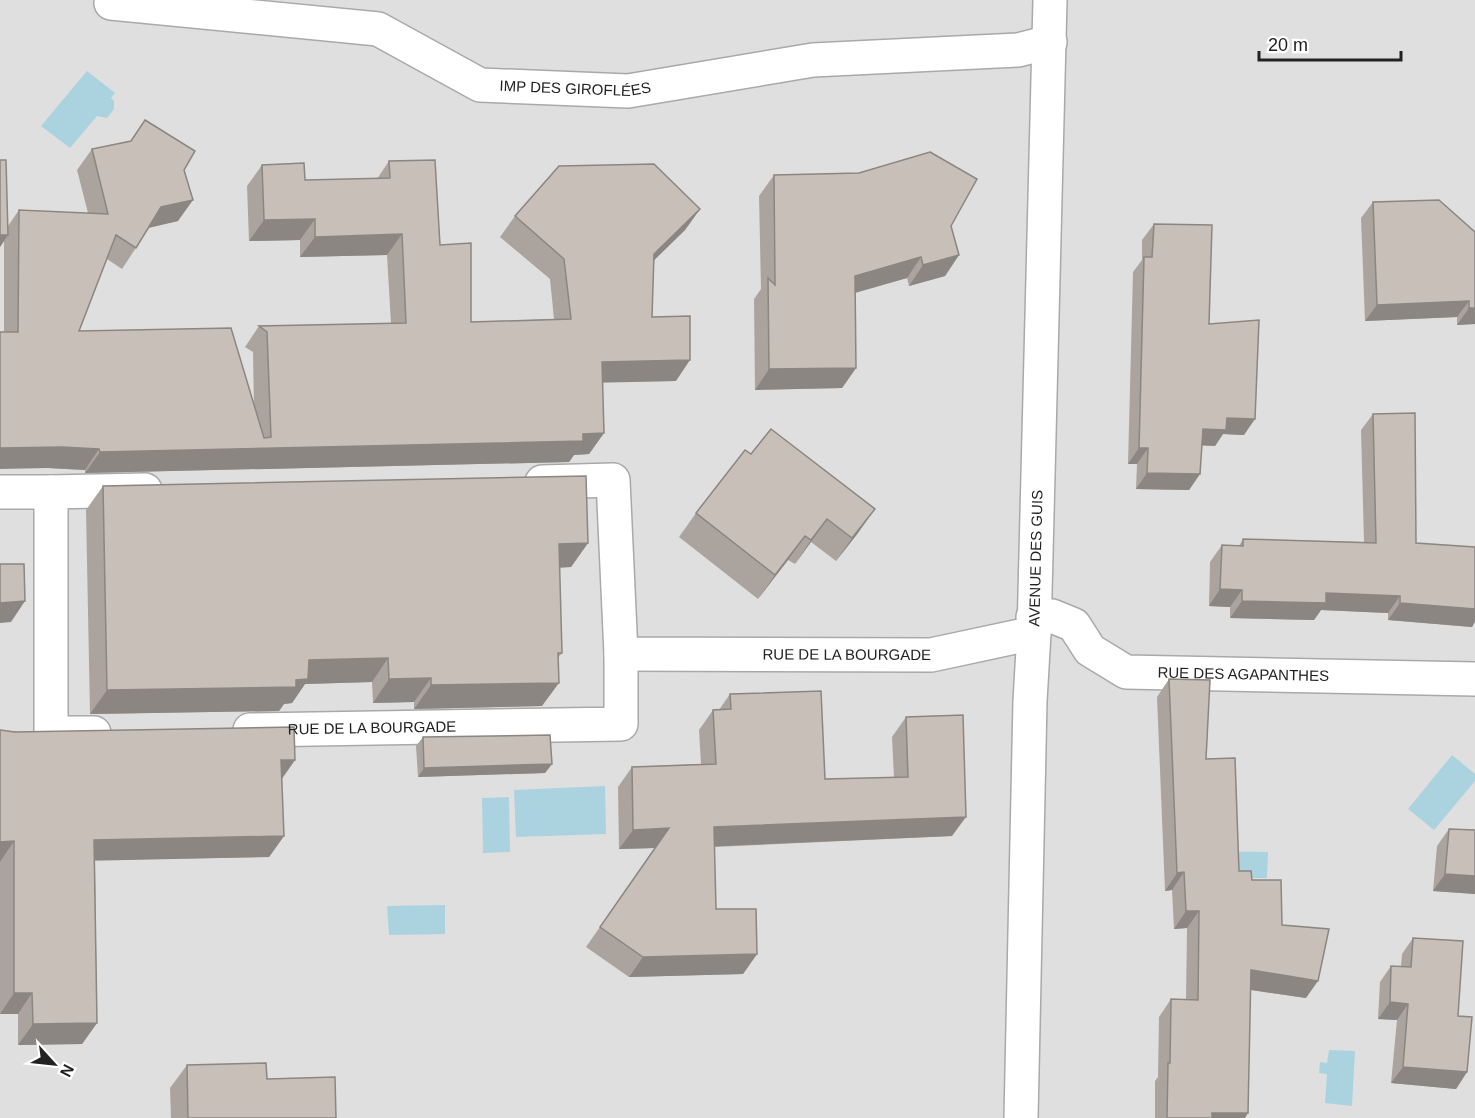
<svg xmlns="http://www.w3.org/2000/svg" width="1475" height="1118" font-family="Arial,sans-serif">
<style>
.residential{fill:#e0dfdf}
.water{fill:#aad3df}
.lines{fill:none;stroke-linecap:round;stroke-linejoin:round}
.minor-casing{stroke:#a9a9a9;stroke-width:36}
.minor{stroke:#fff;stroke-width:33}
.wall{fill:#aba49e}
.shaded-wall{fill:#8b8681}
.building{fill:#c7bfb8;stroke:#8b8681;stroke-width:1.5}
.labels{text-anchor:middle;stroke-width:4.5;stroke-linejoin:round;paint-order:stroke}
.street-label{font-size:15px;fill:#222;stroke:#fff}
</style>
<rect width="100%" height="100%" fill="#f2efe9"/>
<!-- residential -->
<rect class="residential" x="0" y="0" width="1475" height="1118"/>
<!-- water -->
<g class="water">
<polygon points="87,71 115,93 111,98 114,101 114,109 107,118 97,116 70,148 41,126"/>
<polygon points="1452,755 1475,774 1475,781 1434,830 1408,809"/>
<polygon points="605,786 606,834 516,837 514,790"/>
<polygon points="509,797 510,852 483,853 482,798"/>
<polygon points="1216,851 1268,852 1267,878 1216,878"/>
<polygon points="445,905 445,934 389,935 387,906"/>
<polygon points="1329,1050 1355,1051 1352,1106 1325,1103 1327,1074 1319,1073 1320,1062 1327,1063"/>
</g>
<g class="lines">
<defs>
<g id="minor">
<path id="s1" d="M111 3 378 29 480 85 628 91 813 60 1018 50 1050 42"/>
<path id="s2" d="M542 482 613 480 621 654 931 655 1034 633"/>
<polyline points="0,492 51,492"/>
<path id="s3" d="M1033 617 1052 616 1074 625 1090 650 1126 672 1475 679"/>
<path id="s4" d="M250 730 621 724V654"/>
<polyline points="94,733 51,733 51,492 145,490"/>
<path id="s5" d="M1021 1118 1030 701 1034 633 1050 0"/>
</g>
</defs>
<!-- minor casing -->
<use href="#minor" class="minor-casing"/>
<!-- minor -->
<use href="#minor" class="minor"/>
</g>
<!-- wall -->
<g class="wall">
<polygon points="145,120 184,170 178,221 149,228 122,269 107,259 79,331 254,407 253,352 245,347 259,326 391,324 387,255 300,257 300,240 249,241 247,186 262,165 305,180 377,179 389,161 440,245 471,322 554,319 550,279 500,237 515,216 700,209 685,230 653,261 652,317 676,381 602,382 604,433 589,454 574,455 569,462 85,473 85,470 48,468 4,332 4,241 0,247 0,160 8,226 19,210 88,213 77,170 92,149 130,142"/>
<polygon points="774,175 951,226 959,255 945,276 909,286 907,278 855,293 856,368 842,388 755,390 754,299 761,289 759,196"/>
<polygon points="1439,200 1475,324 1457,325 1457,317 1365,321 1361,218 1373,202"/>
<polygon points="1154,224 1209,324 1244,435 1223,434 1215,446 1202,445 1200,474 1189,490 1136,489 1137,464 1128,464 1133,272 1142,260 1142,240"/>
<polygon points="1373,414 1416,543 1472,627 1388,620 1388,613 1321,610 1314,620 1230,618 1230,607 1209,606 1210,562 1222,545 1239,546 1243,539 1364,542 1361,430"/>
<polygon points="745,450 858,533 836,561 811,542 795,564 788,560 758,599 679,537 696,513"/>
<polygon points="103,486 588,543 571,567 559,568 562,653 558,658 542,706 414,709 414,702 373,703 372,682 305,684 292,703 284,704 279,711 90,714 86,510"/>
<polygon points="1169,679 1206,759 1239,871 1252,880 1282,925 1306,998 1250,990 1245,1118 1155,1118 1155,1081 1158,1077 1159,1017 1171,999 1186,1000 1187,928 1174,929 1172,890 1165,891 1157,697"/>
<polygon points="730,694 825,779 894,778 892,737 906,717 952,836 714,847 716,909 757,954 743,974 629,977 586,947 655,848 619,849 618,787 632,767 701,764 699,730 713,710 719,710"/>
<polygon points="0,730 295,760 282,779 284,836 269,857 95,860 97,1023 82,1044 18,1045 18,1014 0,1014"/>
<polygon points="423,737 552,764 545,773 418,777 416,746"/>
<polygon points="1449,829 1475,894 1433,891 1437,846"/>
<polygon points="1413,938 1458,1016 1467,1072 1456,1089 1391,1083 1397,1020 1378,1019 1380,982 1391,966 1401,966 1402,954"/>
<polygon points="187,1065 267,1079 336,1118 171,1118 170,1088"/>
</g>
<!-- shaded-wall -->
<g class="shaded-wall">
<polygon points="193,200 178,221 147,228 161,207"/>
<polygon points="700,209 685,230 639,275 654,254"/>
<polygon points="315,219 300,240 249,241 264,220"/>
<polygon points="402,234 387,255 300,257 315,237"/>
<polygon points="0,235 8,235 0,247"/>
<polygon points="959,255 945,276 909,286 923,265"/>
<polygon points="921,257 907,278 840,297 855,276"/>
<polygon points="1469,301 1457,317 1365,321 1377,305"/>
<polygon points="1469,308 1475,308 1475,324 1457,325"/>
<polygon points="690,360 676,381 587,383 602,362"/>
<polygon points="856,368 842,388 755,390 769,369"/>
<polygon points="1227,418 1255,419 1244,435 1223,434 1215,446 1192,445 1203,429"/>
<polygon points="604,433 589,454 574,455 569,462 85,473 100,452"/>
<polygon points="62,447 99,449 85,470 48,468 0,469 0,448"/>
<polygon points="1139,448 1148,448 1137,464 1128,464"/>
<polygon points="1147,473 1200,474 1189,490 1136,489"/>
<polygon points="875,509 858,533 836,561 852,538"/>
<polygon points="827,519 811,542 795,564 811,540"/>
<polygon points="805,536 788,560 758,599 775,575"/>
<polygon points="588,543 571,567 542,568 559,544"/>
<polygon points="1220,589 1242,590 1230,607 1209,606"/>
<polygon points="1326,593 1400,596 1388,613 1321,610 1314,620 1230,618 1242,601"/>
<polygon points="25,601 11,622 0,623 0,603"/>
<polygon points="1400,603 1475,609 1475,622 1472,627 1388,620"/>
<polygon points="388,658 372,682 305,684 292,703 284,704 279,711 90,714 107,690 309,660"/>
<polygon points="431,678 414,702 373,703 389,679"/>
<polygon points="559,683 542,706 414,709 431,685"/>
<polygon points="281,760 295,760 280,781"/>
<polygon points="552,764 545,773 418,777 424,768"/>
<polygon points="966,817 952,836 700,847 714,827"/>
<polygon points="669,828 655,848 619,849 633,830"/>
<polygon points="284,836 269,857 80,861 94,840"/>
<polygon points="14,841 0,862 0,842"/>
<polygon points="1184,872 1172,890 1165,891 1177,873"/>
<polygon points="1445,874 1475,876 1475,894 1433,891"/>
<polygon points="1186,911 1199,911 1187,928 1174,929"/>
<polygon points="757,954 743,974 629,977 643,957"/>
<polygon points="1251,970 1318,981 1306,998 1239,988"/>
<polygon points="14,993 32,993 18,1014 0,1014"/>
<polygon points="1390,1002 1408,1004 1397,1020 1378,1019"/>
<polygon points="97,1023 82,1044 18,1045 33,1024"/>
<polygon points="1403,1067 1467,1072 1456,1089 1391,1083"/>
<polygon points="1212,1113 1248,1113 1245,1118 1209,1118"/>
</g>
<!-- building -->
<g class="building">
<polygon points="145,120 195,151 184,170 193,200 161,207 136,248 116,235 79,331 231,328 264,438 271,437 267,332 259,326 406,323 402,234 315,237 315,219 264,220 262,165 304,163 305,180 390,178 389,161 435,160 440,245 471,243 471,322 571,319 564,259 515,216 559,166 654,164 700,209 654,254 652,317 690,316 690,360 602,362 604,433 583,434 583,441 100,452 99,449 62,447 0,448 0,332 18,332 19,210 108,214 92,149 131,141"/>
<polygon points="930,152 977,179 951,226 959,255 923,265 921,257 855,276 856,368 769,369 768,278 775,285 774,175 859,173"/>
<polygon points="0,160 6,160 8,235 0,235"/>
<polygon points="1439,200 1475,232 1475,308 1469,308 1469,301 1377,305 1373,202"/>
<polygon points="1154,224 1212,225 1209,324 1259,320 1255,419 1227,418 1226,430 1203,429 1200,474 1147,473 1148,448 1139,448 1144,257 1152,257"/>
<polygon points="1415,413 1416,543 1475,547 1475,609 1400,603 1400,596 1326,593 1326,603 1242,601 1242,590 1220,589 1222,545 1243,546 1243,539 1376,543 1373,414"/>
<polygon points="771,429 875,509 852,538 827,519 811,540 805,536 775,575 696,513 745,450 751,454"/>
<polygon points="586,476 588,543 559,544 562,653 558,653 559,683 431,685 431,678 389,679 388,658 309,660 308,679 296,680 296,687 107,690 103,486"/>
<polygon points="0,564 24,564 25,601 0,603"/>
<polygon points="1169,679 1210,680 1206,759 1235,758 1239,871 1251,871 1252,880 1281,880 1282,925 1329,929 1318,981 1251,970 1248,1113 1212,1113 1212,1118 1167,1118 1168,1063 1170,1063 1171,999 1198,1000 1199,911 1186,911 1184,872 1177,873"/>
<polygon points="821,691 825,779 908,777 906,717 963,715 966,817 714,827 716,909 756,909 757,954 643,957 600,927 669,828 633,830 632,767 716,764 713,710 731,709 730,694"/>
<polygon points="294,727 295,760 281,760 284,836 94,840 97,1023 33,1024 32,993 14,993 14,841 0,842 0,730 15,732"/>
<polygon points="550,735 552,764 424,768 423,737"/>
<polygon points="1449,829 1475,830 1475,876 1445,874"/>
<polygon points="1413,938 1463,941 1458,1016 1472,1017 1467,1072 1403,1067 1408,1004 1390,1002 1391,966 1411,967"/>
<polygon points="266,1063 267,1079 335,1077 336,1118 188,1118 187,1065"/>
</g>
<g class="labels">
<!-- street labels -->
<g class="street-label">
<text dy="5" stroke="none"><textPath href="#s1" startOffset="480">IMP DES GIROFLÉES</textPath></text>
<text dy="5" stroke="none"><textPath href="#s5" startOffset="560">AVENUE DES GUIS</textPath></text>
<text dy="5" stroke="none"><textPath href="#s2" startOffset="471">RUE DE LA BOURGADE</textPath></text>
<text dy="5" stroke="none"><textPath href="#s3" startOffset="232">RUE DES AGAPANTHES</textPath></text>
<text dy="5" stroke="none"><textPath href="#s4" startOffset="122">RUE DE LA BOURGADE</textPath></text>
</g>
</g>
<!-- north arrow -->
<g transform="translate(54 1064) rotate(117)" stroke="#ffffff" stroke-width="4.5" paint-order="stroke">
<path d="M0-4.5L10 22L0 15L-10 22Z" fill="#222222"/>
<text y="-9" font-size="16" font-weight="bold" text-anchor="middle" fill="#222222">N</text>
</g>
<!-- scale -->
<path d="M1259 51v9h142v-9" fill="none" stroke="#222222" stroke-width="3"/>
<text x="1268" y="51" font-size="18" fill="#222222" stroke="#ffffff" stroke-width="4.5" paint-order="stroke">20 m</text>
</svg>
